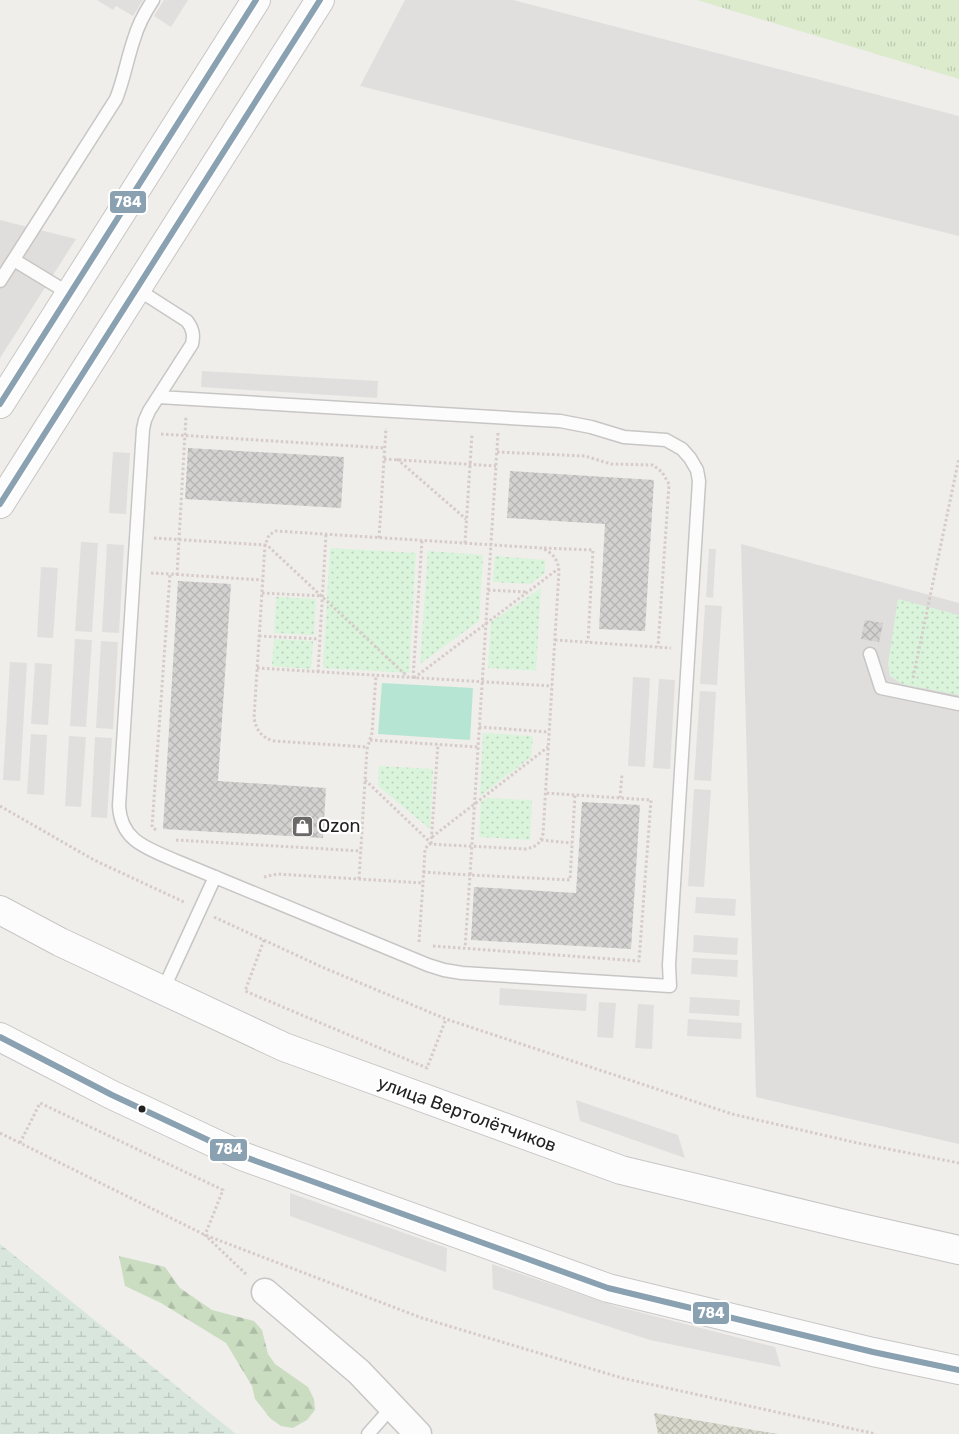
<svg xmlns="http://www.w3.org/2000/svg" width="959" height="1434" font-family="Rubik,sans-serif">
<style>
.residential{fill:#dfdedc}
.construction{fill:url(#construction-cross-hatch)}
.grass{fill:url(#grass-tufts)}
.forest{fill:url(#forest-firs)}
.wetland{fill:url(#wetland-marsh)}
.park{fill:url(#park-dots)}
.pitch{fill:#b7e5d3}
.parking{fill:#e0dfde}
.building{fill:url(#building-cross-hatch)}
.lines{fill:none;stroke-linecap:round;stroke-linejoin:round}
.service-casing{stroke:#c7c6c5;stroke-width:15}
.minor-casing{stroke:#c7c6c5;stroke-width:29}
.tertiary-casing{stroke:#c7c6c5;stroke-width:30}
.path{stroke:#d7cbc9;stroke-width:3;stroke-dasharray:2.5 2.5;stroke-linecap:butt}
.service{stroke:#fdfcfc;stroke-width:12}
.minor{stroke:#fdfcfc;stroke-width:26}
.tertiary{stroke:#fdfcfc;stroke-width:28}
.bus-1-casing{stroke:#fff;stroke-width:10}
.bus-1{stroke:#8aa1b2;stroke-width:6}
.bus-dot{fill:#222;stroke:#fff;stroke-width:2}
.labels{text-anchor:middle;stroke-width:4.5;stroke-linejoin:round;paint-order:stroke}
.poi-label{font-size:18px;fill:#222;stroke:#fff;text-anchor:start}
.street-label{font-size:18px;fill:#222;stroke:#fff}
.line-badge{stroke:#fff;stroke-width:2}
.badge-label{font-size:14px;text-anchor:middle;font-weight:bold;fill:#fff}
</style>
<defs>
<pattern id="construction-cross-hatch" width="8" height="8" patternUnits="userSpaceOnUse" patternTransform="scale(1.25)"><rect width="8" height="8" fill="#d8d8cd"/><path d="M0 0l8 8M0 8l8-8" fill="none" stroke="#b9b9b0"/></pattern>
<pattern id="grass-tufts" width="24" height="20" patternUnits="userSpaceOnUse" patternTransform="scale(1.25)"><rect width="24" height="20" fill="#dbebcb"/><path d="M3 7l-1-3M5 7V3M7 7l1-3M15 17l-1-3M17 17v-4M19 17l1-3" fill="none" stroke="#bcc9ae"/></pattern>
<pattern id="forest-firs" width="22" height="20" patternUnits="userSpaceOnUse" patternTransform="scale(1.25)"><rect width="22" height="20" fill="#caddc1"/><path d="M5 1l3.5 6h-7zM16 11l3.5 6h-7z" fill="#adbda6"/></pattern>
<pattern id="wetland-marsh" width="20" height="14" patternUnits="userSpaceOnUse" patternTransform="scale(1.25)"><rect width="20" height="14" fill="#d8e6de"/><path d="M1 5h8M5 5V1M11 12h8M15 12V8" fill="none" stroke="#b9c5be"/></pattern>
<pattern id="park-dots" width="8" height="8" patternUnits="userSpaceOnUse" patternTransform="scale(1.25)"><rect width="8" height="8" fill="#daf4db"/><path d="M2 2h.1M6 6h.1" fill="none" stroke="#bbd1bc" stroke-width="1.8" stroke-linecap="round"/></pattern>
<pattern id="building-cross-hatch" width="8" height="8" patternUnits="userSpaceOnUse" patternTransform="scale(1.25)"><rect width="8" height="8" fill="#d4d2d0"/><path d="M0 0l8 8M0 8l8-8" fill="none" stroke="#b6b4b2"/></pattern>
</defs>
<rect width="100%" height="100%" fill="#efeeeb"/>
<!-- residential -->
<g class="residential">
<polygon points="0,220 76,239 0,358"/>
<polygon points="741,544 959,603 959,1144 756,1097"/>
</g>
<!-- construction -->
<polygon class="construction" points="654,1413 778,1434 658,1434"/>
<!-- grass -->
<polygon class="grass" points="697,0 959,0 959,79"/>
<!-- forest -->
<polygon class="forest" points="119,1256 165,1267 180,1288 212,1310 254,1321 262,1330 268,1354 275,1364 308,1387 314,1399 315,1410 307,1420 293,1428 281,1426 271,1419 255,1399 252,1386 226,1343 161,1303 125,1286"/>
<!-- wetland -->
<polygon class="wetland" points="0,1244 236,1434 0,1434"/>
<!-- park -->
<g class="park">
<polygon points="330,548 416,553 409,673 323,668"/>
<polygon points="428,551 483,555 479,621 420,664"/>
<polygon points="495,556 545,560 545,573 530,584 493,582"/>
<polygon points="541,588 536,671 488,668 491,622"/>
<polygon points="276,597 316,599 314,635 274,633"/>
<polygon points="898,599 959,615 959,695 902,684 890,676 888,664"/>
<polygon points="274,639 313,641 311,669 272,666"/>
<polygon points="483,733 533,736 531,757 480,796"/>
<polygon points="379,766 433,769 430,829 378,786"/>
<polygon points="488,798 532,800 530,840 479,837 481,802"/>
</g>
<!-- pitch -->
<polygon class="pitch" points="382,683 473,688 470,740 378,734"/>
<!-- parking -->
<g class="parking">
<polygon points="97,0 143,0 133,16 116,6 113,10"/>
<polygon points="164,0 188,0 171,27 154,16"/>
<polygon points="405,0 513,0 959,116 959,236 360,86"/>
<polygon points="202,371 378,381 377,398 201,387"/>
<polygon points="113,452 130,453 126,514 109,513"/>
<polygon points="81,542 98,543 92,632 75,631"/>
<polygon points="107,544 124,545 119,633 102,632"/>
<polygon points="709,549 716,549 713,598 706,597"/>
<polygon points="41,567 58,568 53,638 37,637"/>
<polygon points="705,605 722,606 717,685 700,684"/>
<polygon points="75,639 92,640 86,727 70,726"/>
<polygon points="101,641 118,642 113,729 96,728"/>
<polygon points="10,662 27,663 20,781 3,780"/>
<polygon points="35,663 52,664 48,725 31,724"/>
<polygon points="633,677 650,678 645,767 628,766"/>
<polygon points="659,679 675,680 670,769 653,768"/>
<polygon points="700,691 716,692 711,781 694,780"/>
<polygon points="31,734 47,735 44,795 27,794"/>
<polygon points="69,736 86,737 81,807 65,806"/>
<polygon points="95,737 112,738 107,818 91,817"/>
<polygon points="694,789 711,790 704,887 688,886"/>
<polygon points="696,897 736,899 735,916 695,913"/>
<polygon points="694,935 738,938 737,955 693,952"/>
<polygon points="692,958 738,960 737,977 691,974"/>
<polygon points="500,988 587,994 586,1011 499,1005"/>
<polygon points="690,997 740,1000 739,1016 689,1013"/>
<polygon points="599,1002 616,1003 613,1038 597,1037"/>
<polygon points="638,1004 654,1005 652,1049 635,1048"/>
<polygon points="688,1019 742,1023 741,1039 687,1036"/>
<polygon points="576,1100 678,1135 685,1158 580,1121"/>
<polygon points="290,1193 447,1248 446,1272 290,1216"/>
<polygon points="492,1264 615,1306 775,1347 781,1367 650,1340 493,1289"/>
</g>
<!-- building -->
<g class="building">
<polygon points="188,448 344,457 341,508 185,499"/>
<polygon points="510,471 654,480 645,631 599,629 605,524 507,518"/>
<polygon points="178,581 231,584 218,781 326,788 323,838 163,829"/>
<polygon points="865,620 883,623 879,642 861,639"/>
<polygon points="582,802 640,805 631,949 471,940 474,887 576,893"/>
</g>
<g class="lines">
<defs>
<g id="service">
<polyline points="14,260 70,294"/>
<path d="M0 281 116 99C124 79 127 59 134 39 138 25 145 12 153 0"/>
<path d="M137 289 187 321C193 329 194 335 192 344L149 411 145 420 143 429 119 806C121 841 147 848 174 860L428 965 444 970 462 973 670 986 669 965 699 481 697 470 690 458 682 449 666 440 624 437 591 427 560 421 158 397"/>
<polyline points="870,654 881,688 959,704"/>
<polyline points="163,990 215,877"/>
<polyline points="368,1434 392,1407"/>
</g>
<polyline id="minor" points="265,1292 359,1372 418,1434"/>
<g id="tertiary">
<polyline points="0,404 256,0"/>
<polyline points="0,504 320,0"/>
<polyline points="0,910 60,942 284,1047 621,1170 853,1226 959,1250"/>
<polyline points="0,1037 112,1095 242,1156 608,1288 873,1352 959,1370"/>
</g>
</defs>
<!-- service casing -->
<use href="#service" class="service-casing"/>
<!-- minor casing -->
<use href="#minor" class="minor-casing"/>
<!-- tertiary casing -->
<use href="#tertiary" class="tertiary-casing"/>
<!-- path -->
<g class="path">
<polyline points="498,433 470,875 570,880 575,795"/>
<polyline points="161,434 385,448"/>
<polyline points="497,452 585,456 611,464 653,465 662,472 669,484 658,647"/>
<polyline points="384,459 496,466"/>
<polyline points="397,459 466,519"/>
<polyline points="154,538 265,545 269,547 409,678"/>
<polyline points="379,538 386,428"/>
<polyline points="465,543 472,434"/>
<polyline points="544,548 593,550 588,642"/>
<polyline points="151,573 170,574"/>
<polyline points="177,575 186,416"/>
<polyline points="488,590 527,592"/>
<polyline points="262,593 322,596"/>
<polyline points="259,636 319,639"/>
<polyline points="555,640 671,648"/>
<polyline points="257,668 552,686"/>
<polyline points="318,672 326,534"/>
<polyline points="413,678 422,540"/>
<polyline points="414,678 558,569"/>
<polyline points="913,678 959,458"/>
<polyline points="479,727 549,732"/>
<polyline points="370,740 478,747"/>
<polyline points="365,780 431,843"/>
<polyline points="620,798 622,774"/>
<polyline points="0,806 94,860 184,902"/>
<polyline points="156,830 152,827 170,574 262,580"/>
<polyline points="432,837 548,747"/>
<polyline points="176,840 361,851"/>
<polyline points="541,840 572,843"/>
<polyline points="431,844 438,744"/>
<polyline points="423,872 470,875 465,948"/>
<path d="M264 877 277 874 423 883 425 849 429 844 525 849C536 847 540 844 543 834L559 571C558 559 552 552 541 548L276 531 269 535 265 545 254 718C256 730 262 738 274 741L367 747"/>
<polyline points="359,879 367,749 372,733 376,675"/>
<polyline points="214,917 322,967 446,1019 732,1114 853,1142 959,1163"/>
<polyline points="264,940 245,991 427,1068 446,1019"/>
<polyline points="419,942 423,883"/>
<polyline points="433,946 639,961 651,800 545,793"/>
<polyline points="0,1133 205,1235 422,1318 622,1378 876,1434"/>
<polyline points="20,1143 40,1103 223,1190 205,1235 248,1276"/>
</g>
<!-- service -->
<use href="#service" class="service"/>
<!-- minor -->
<use href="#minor" class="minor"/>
<!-- tertiary -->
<use href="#tertiary" class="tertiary"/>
<defs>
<g id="bus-1">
<polyline points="0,404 256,0"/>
<polyline points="0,504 320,0"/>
<polyline points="0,1037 112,1095 242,1156 608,1288 873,1352 959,1370"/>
</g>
</defs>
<!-- bus-1 casing -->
<use href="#bus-1" class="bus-1-casing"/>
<!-- bus-1 -->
<use href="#bus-1" class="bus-1"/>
</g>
<!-- icons -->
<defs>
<symbol id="shop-square" viewBox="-11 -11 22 22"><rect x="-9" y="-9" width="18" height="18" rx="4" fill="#6a6968" stroke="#fff"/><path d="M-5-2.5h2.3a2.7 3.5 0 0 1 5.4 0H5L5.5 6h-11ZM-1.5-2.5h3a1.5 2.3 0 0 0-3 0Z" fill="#fff"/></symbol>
</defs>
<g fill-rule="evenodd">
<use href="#shop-square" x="290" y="814" width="25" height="25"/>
</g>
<!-- markers -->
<circle class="bus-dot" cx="142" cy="1109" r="4.5"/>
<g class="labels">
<!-- poi labels -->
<g class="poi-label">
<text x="318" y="832">Ozon</text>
</g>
<!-- street labels -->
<g class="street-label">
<text transform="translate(467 1114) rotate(20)" y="6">улица Вертолётчиков</text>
</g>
</g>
<g class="line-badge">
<rect x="109" y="190" width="38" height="24" rx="5" fill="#8aa1b2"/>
<rect x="209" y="1138" width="39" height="24" rx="5" fill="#8aa1b2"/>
<rect x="692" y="1301" width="38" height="24" rx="5" fill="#8aa1b2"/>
</g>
<g class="badge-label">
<text x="128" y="207">784</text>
<text x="229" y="1154">784</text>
<text x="711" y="1318">784</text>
</g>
</svg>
